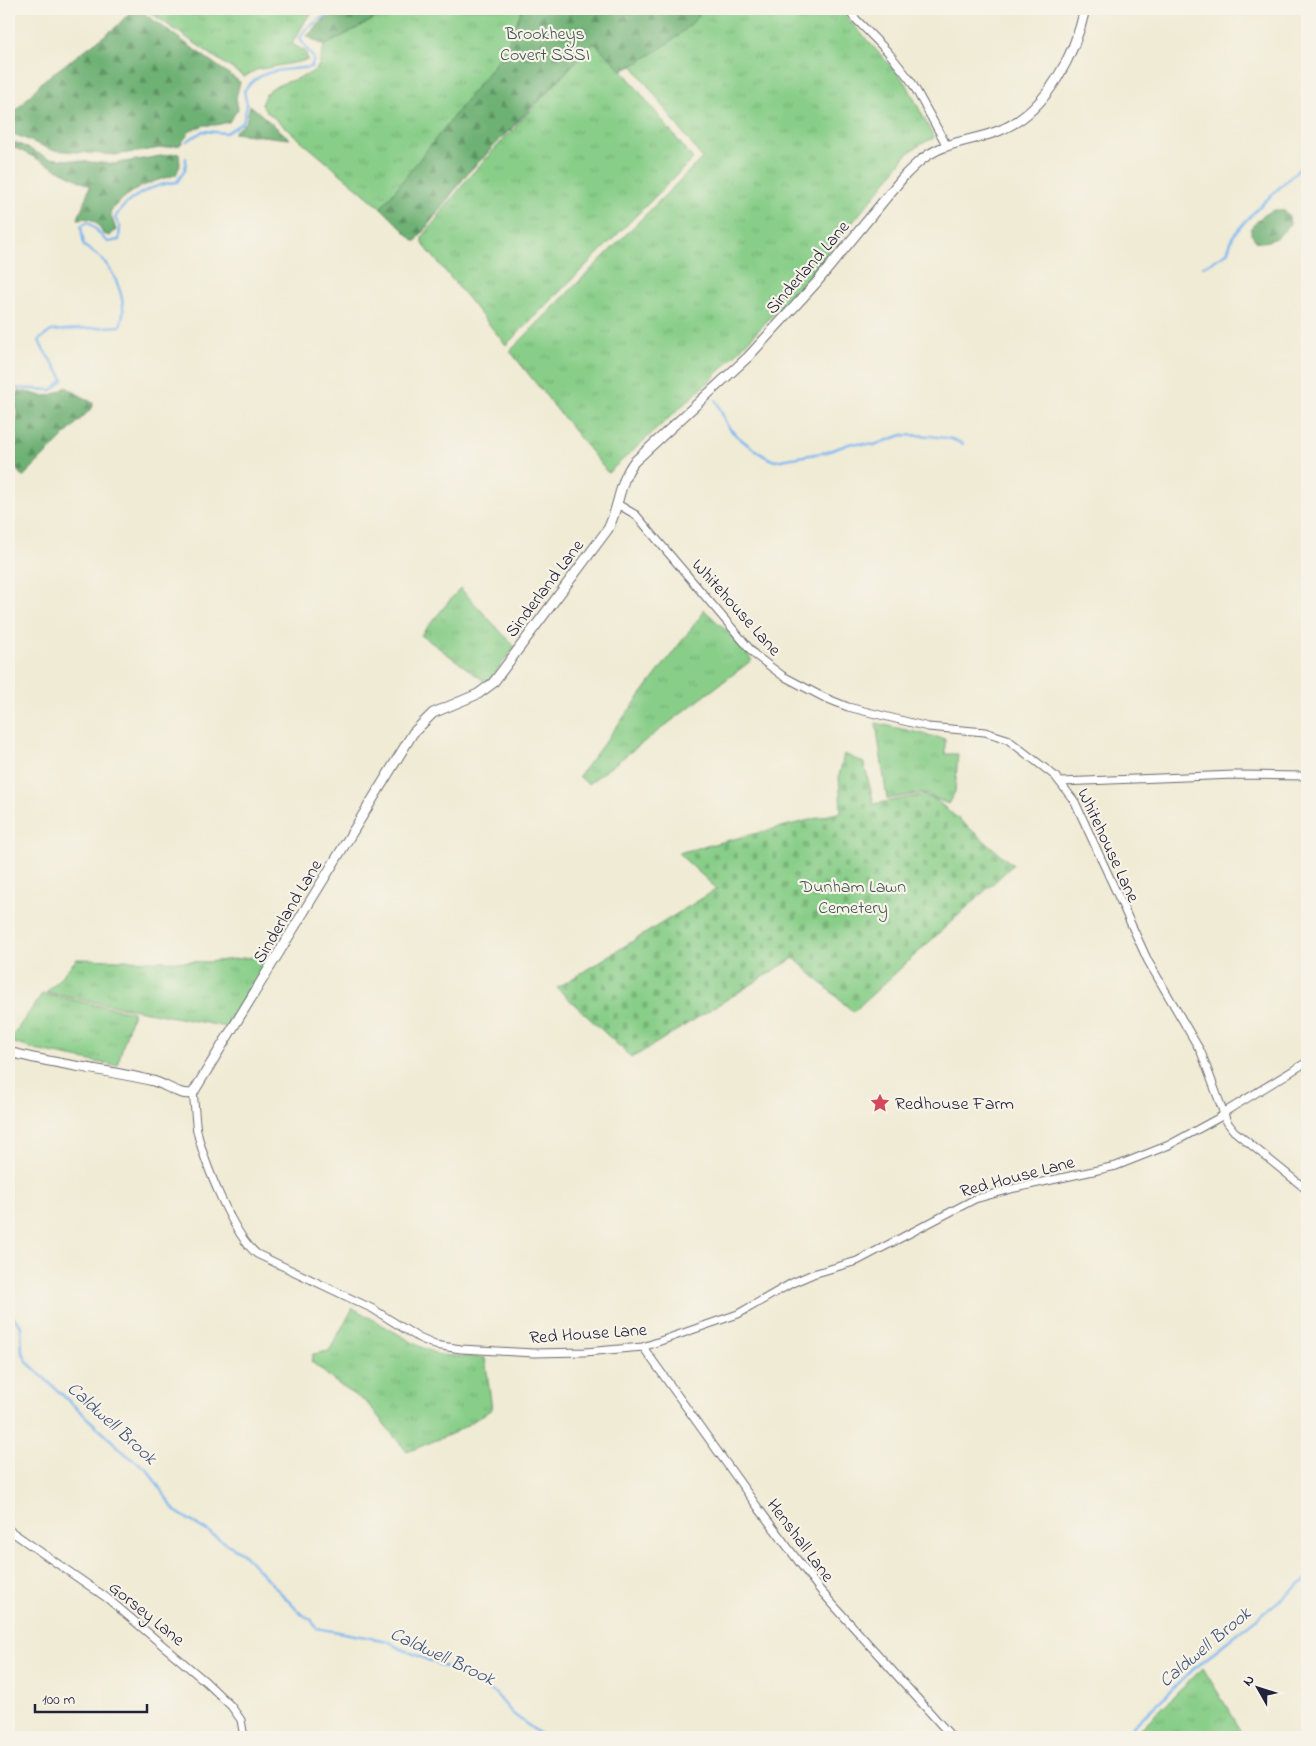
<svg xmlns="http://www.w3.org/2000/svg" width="1316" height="1746" font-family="'Indie Flower',sans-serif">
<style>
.grass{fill:url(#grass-tufts);stroke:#557862}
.forest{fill:url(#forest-firs);stroke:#486a58}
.cemetery{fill:url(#cemetery-stones);stroke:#557862}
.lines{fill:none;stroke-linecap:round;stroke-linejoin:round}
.stream{stroke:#7fb8f0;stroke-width:2.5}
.minor-casing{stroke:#6a6871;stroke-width:9}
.tertiary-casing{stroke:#6a6871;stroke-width:11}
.minor{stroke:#fff;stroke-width:7}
.tertiary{stroke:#fff;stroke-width:9}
.labels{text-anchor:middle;stroke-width:4.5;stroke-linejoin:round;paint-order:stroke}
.park-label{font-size:18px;fill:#415652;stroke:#f7f3e8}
.street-label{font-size:18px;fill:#22223b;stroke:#f7f3e8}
.poi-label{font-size:18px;fill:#22223b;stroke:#f7f3e8;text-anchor:start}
.water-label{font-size:19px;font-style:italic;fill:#43567a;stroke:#f7f3e8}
</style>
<defs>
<pattern id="grass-tufts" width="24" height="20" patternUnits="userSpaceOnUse" patternTransform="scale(1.25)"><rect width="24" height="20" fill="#88ce88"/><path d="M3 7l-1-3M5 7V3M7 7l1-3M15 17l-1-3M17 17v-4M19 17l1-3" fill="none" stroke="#75b176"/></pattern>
<pattern id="forest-firs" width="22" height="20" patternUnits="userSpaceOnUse" patternTransform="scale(1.25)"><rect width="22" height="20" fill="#6eb174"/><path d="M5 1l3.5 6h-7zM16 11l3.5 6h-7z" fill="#5a9060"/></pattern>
<pattern id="cemetery-stones" width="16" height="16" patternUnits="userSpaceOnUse" patternTransform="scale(1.25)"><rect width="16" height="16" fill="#88ce88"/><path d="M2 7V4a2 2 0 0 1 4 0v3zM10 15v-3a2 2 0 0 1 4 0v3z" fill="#75b176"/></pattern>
</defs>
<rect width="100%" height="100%" fill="#f7f3e8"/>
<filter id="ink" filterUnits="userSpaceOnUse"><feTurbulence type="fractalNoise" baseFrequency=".02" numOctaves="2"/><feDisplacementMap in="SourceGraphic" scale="10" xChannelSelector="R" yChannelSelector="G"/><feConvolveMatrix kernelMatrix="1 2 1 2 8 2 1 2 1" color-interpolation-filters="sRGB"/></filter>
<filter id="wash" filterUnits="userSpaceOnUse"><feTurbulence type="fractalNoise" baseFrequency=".0096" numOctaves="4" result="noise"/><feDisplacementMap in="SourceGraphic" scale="20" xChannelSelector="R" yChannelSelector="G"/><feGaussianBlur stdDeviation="1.12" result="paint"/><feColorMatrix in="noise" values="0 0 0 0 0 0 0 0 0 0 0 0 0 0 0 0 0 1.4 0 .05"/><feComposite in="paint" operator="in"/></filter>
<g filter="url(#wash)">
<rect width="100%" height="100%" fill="#f0ebd4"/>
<!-- grass -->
<g class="grass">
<polygon points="145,9 318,9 307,18 292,44 305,51 308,60 256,70 244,77"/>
<path d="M392 9H839L906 83 934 138C913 147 905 154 893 173L803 283 714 377 608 473 510 351 702 158 633 66 622 70 693 159 506 345 422 243V238L468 178 569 69 466 175 415 242 381 208 267 112 262 105C265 79 301 84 317 68 321 63 322 52 324 46Z"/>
<polygon points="460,588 515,647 487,683 421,635"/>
<polygon points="703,609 728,632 752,660 588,784 579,776 703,613"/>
<polygon points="876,723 945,739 945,754 958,754 955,792 948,804 923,793 887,799"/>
<polygon points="272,955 227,1027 46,993 77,959 207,962"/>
<polygon points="42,994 133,1012 117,1066 35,1050 9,1041"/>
<polygon points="353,1308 419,1346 439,1355 485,1358 492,1409 456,1432 407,1452 367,1403 334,1381 311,1361 313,1354 329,1351"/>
<polygon points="1203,1668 1245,1737 1132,1737"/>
</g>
<!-- forest -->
<g class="forest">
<polygon points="133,9 138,9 240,82 236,98 238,109 229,122 216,125 204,125 190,131 180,145 115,155 52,150 9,132 9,116 11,116 44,80 116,27"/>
<polygon points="343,9 392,9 324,46 307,36 324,19"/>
<path d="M522 9H702C696 28 641 63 622 70L594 43 466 175 415 242 381 208 505 51Z"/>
<polygon points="250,105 290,139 233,133 246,122"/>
<path d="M15 142 48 158 112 164 179 153 180 165 176 175C151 181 126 191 110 212L116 230 110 236 103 234C97 221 92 217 78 219L90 186 12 146Z"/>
<path d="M1274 210H1283L1289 216 1290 224C1282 235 1270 245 1256 241L1251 234V228L1262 216Z"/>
<path d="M66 387 93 403V407L23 477C14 469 9 453 10 441 11 434 15 428 17 422 18 410 12 402 19 391 42 394 45 402 66 387Z"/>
</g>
<!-- cemetery -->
<polygon class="cemetery" points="844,754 864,763 874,804 923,795 936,800 1013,865 853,1012 794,958 632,1058 557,988 717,889 678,853 841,812 839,776"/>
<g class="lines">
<!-- stream -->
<g class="stream">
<path d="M187 141 203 131 226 133 243 122 247 105 244 91C261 67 284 71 311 67L314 59 300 39 305 30 334 9"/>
<polyline points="1203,267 1227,253 1233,236 1248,218 1307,161"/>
<path d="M9 388 52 390 63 380C57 364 44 356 39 340L51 331 120 326C129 306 117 276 103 260 98 255 90 250 84 246L81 226 87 222C97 227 99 236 108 242L119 240 120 227 115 218C126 197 154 184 177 182L185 170 186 158"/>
<path d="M716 400C720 408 723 417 727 425 733 435 764 458 775 461L827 452 852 443 874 445 902 435 931 436 952 439 963 444"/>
<polyline points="9,418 9,419"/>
<polyline points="9,1312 21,1326 22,1351 27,1362 128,1456 147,1469 175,1511 242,1553 301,1614 311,1619 316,1628 388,1641 399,1648 455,1671 495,1693 513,1714 544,1737"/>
<polyline points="1122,1737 1201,1662 1307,1579"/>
</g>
</g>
</g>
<g filter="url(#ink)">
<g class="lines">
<defs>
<g id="minor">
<polyline points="846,9 888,52 911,81 947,146"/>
<polyline points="619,505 636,515 755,655 783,676 823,697 848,707 928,727 985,732 1007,739 1055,776 1075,802 1148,961 1201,1052 1227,1122 1234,1131 1307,1190"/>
<polyline points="1061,782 1234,775 1307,776"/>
<path d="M193 1093C195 1106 195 1119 197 1131 204 1162 233 1235 257 1254L373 1309 419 1338 435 1345 461 1349 534 1353 585 1352 643 1347 738 1314 792 1283 813 1274 857 1261 975 1199 1015 1188 1116 1166 1169 1145 1224 1115"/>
<polyline points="1223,1113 1307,1062"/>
<polyline points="643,1347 759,1509 820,1590 952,1737"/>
<polyline points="9,1530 107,1598 206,1682 231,1706 241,1720 244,1737"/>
</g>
<path id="tertiary" d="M9 1052C56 1065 105 1069 153 1081 165 1084 181 1097 193 1093L413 733 433 713 478 694 493 683 608 529C619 508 619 481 634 462L748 357 817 282 904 176C914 166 924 156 937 150 957 140 982 139 1003 129 1047 110 1075 54 1085 9"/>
</defs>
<!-- minor casing -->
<use href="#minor" class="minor-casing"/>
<!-- tertiary casing -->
<use href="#tertiary" class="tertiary-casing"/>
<!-- minor -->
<use href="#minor" class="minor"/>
<!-- tertiary -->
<use href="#tertiary" class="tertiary"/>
</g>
</g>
<!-- icons -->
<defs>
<symbol id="sight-bare" viewBox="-9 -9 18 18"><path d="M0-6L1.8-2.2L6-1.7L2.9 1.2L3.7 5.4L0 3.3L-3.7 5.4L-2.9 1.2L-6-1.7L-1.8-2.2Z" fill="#d1495b" stroke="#f7f3e8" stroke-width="2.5" paint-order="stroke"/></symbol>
</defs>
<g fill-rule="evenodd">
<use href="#sight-bare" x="866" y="1089" width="28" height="28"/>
</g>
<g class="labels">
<!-- park labels -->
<g class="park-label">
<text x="545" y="39">Brookheys<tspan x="545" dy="21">Covert SSSI</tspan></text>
<text x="853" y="892">Dunham Lawn<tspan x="853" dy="21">Cemetery</tspan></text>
</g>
<!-- street labels -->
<g class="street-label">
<text transform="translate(807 267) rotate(-49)" y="6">Sinderland Lane</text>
<text transform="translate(544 588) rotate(-53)" y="6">Sinderland Lane</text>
<text transform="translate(737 607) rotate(48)" y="6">Whitehouse Lane</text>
<text transform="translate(1109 845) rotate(65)" y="6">Whitehouse Lane</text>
<text transform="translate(287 911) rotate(-59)" y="6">Sinderland Lane</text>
<text transform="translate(1017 1176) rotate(-15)" y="6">Red House Lane</text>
<text transform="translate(588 1333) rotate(-4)" y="6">Red House Lane</text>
<text transform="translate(801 1540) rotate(53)" y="6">Henshall Lane</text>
<text transform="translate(147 1613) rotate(39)" y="6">Gorsey Lane</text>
</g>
<!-- poi labels -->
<g class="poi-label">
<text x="895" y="1109">Redhouse Farm</text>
</g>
<!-- water labels -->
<g class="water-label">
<text transform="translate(113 1422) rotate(42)" y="7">Caldwell Brook</text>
<text transform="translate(1204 1646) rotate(-40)" y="7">Caldwell Brook</text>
<text transform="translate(443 1655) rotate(25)" y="7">Caldwell Brook</text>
</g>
</g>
<!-- margin -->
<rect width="1316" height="1746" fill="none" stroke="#f7f3e8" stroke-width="30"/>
<!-- north arrow -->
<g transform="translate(1258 1688) rotate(309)" stroke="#f7f3e8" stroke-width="4" paint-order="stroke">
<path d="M0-4L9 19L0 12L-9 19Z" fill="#22223b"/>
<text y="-8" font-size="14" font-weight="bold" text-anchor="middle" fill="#22223b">N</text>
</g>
<!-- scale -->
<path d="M35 1704v8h112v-8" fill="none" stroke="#22223b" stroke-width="2.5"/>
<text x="42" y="1704" font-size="15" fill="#22223b" stroke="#f7f3e8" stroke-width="4" paint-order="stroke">100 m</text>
</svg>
